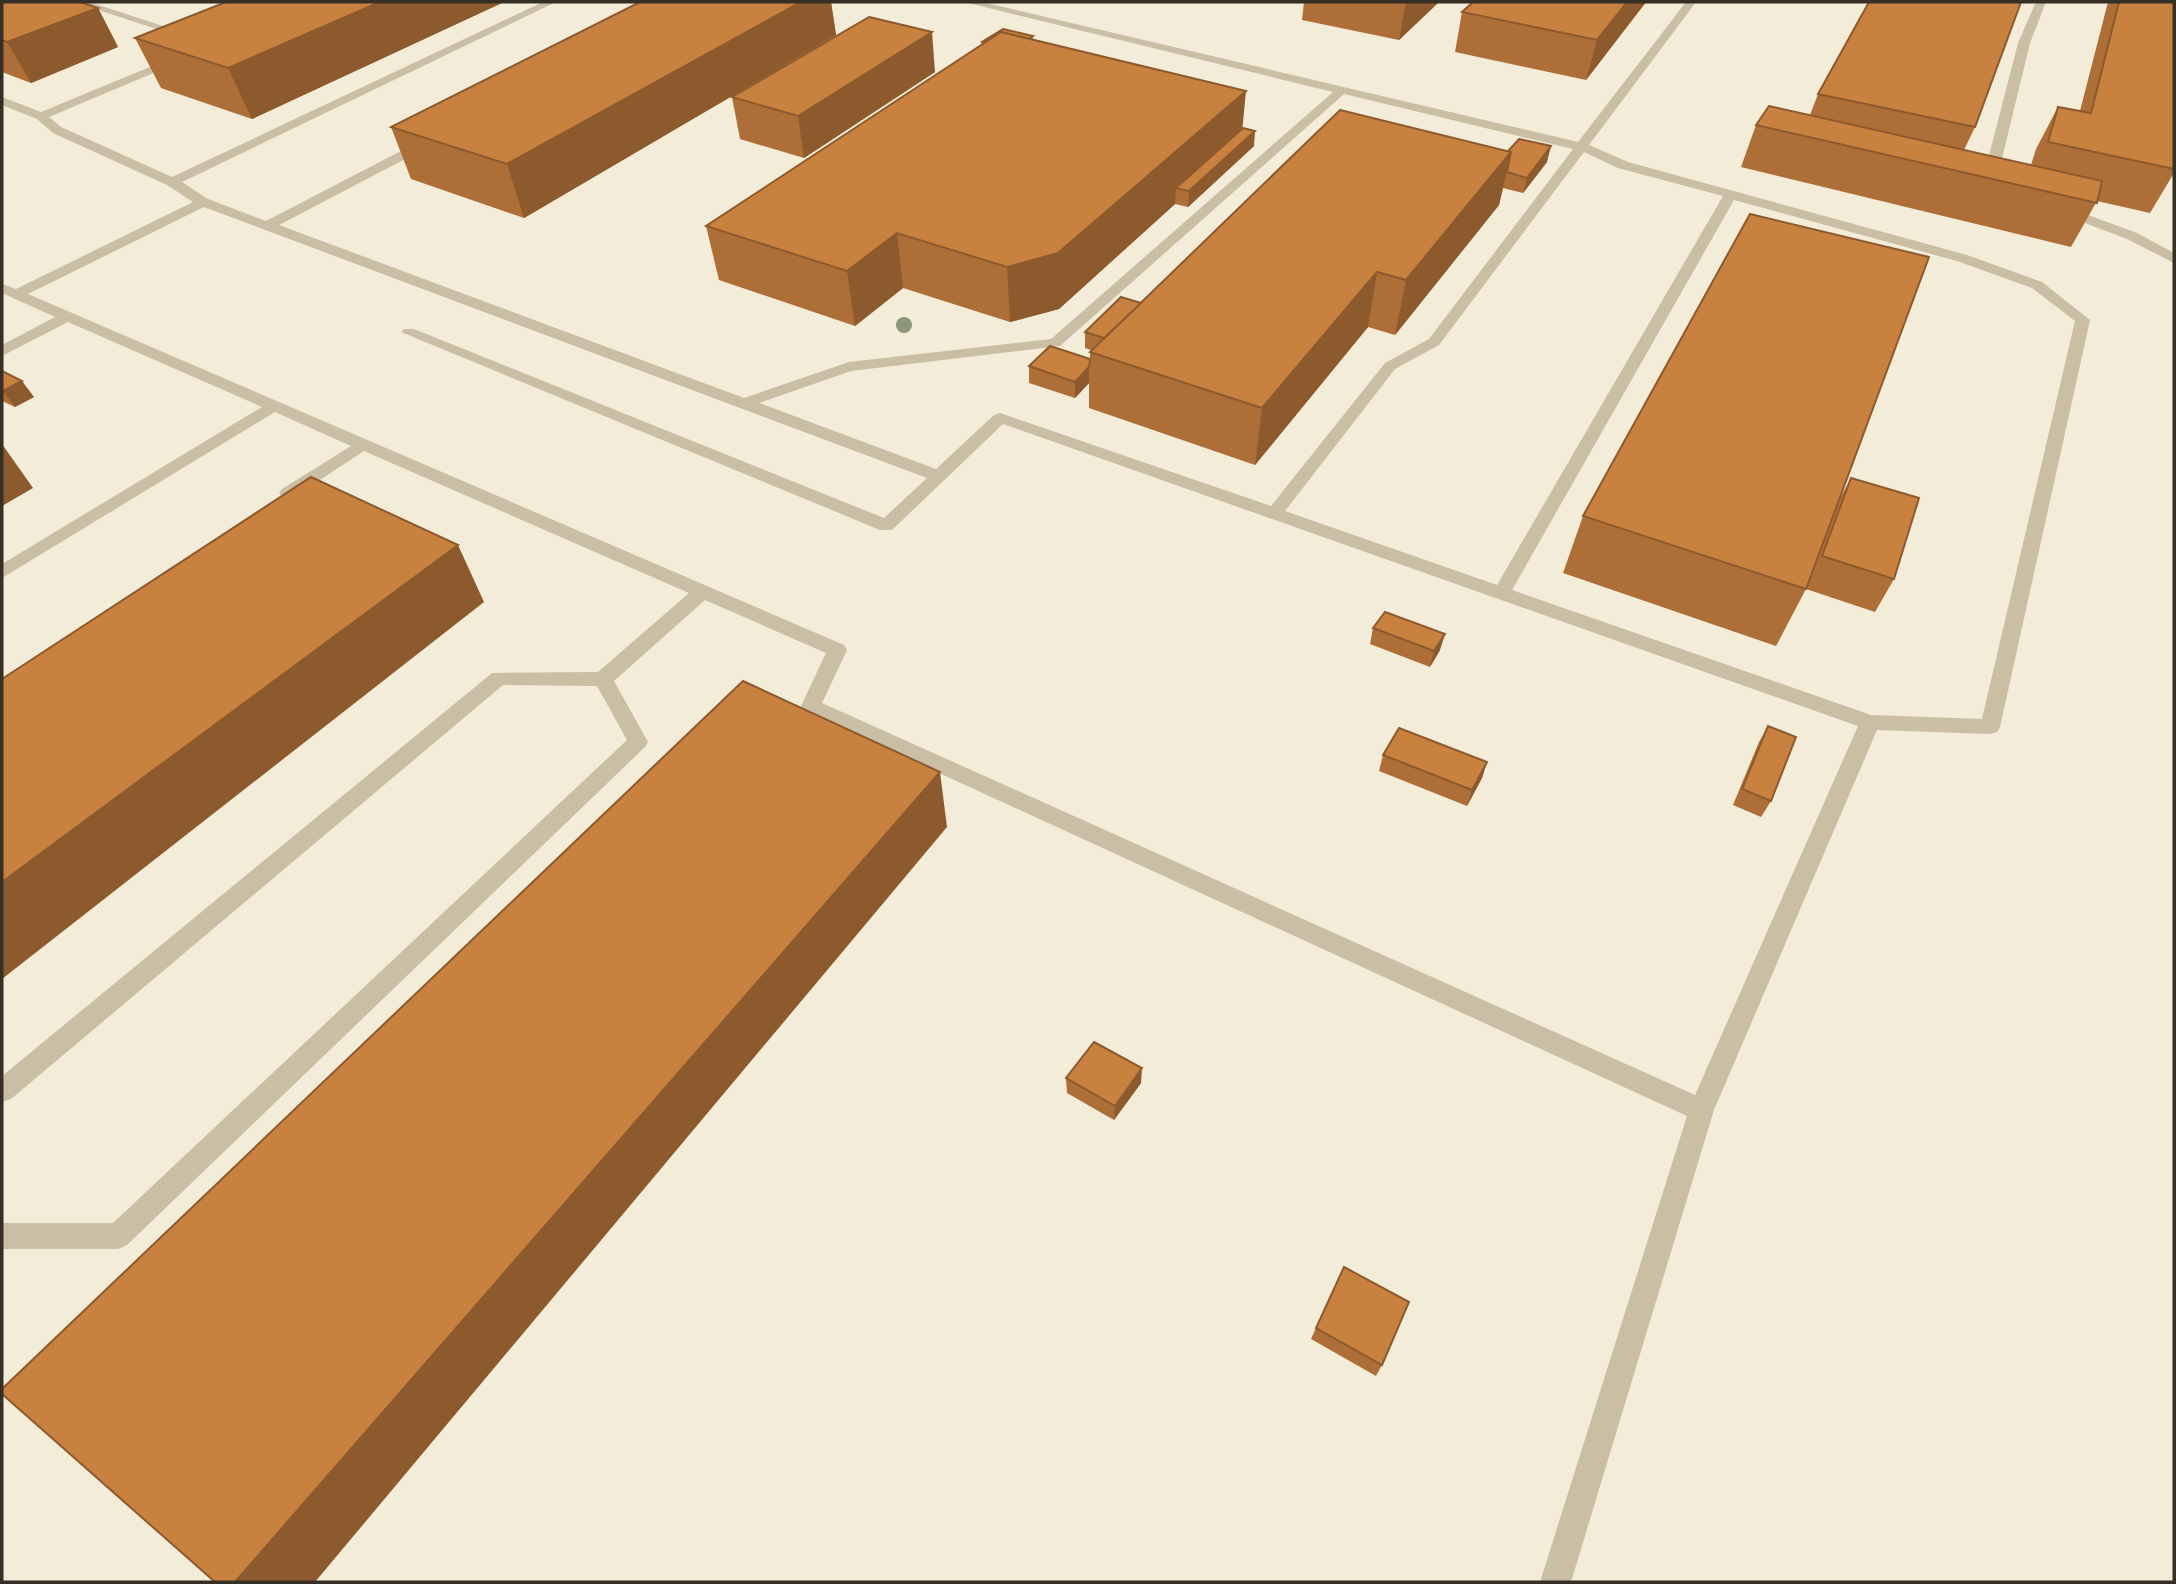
<svg xmlns="http://www.w3.org/2000/svg" width="2176" height="1584" font-family="Montserrat,sans-serif">
<style>
.lines{fill:none;stroke-linecap:round;stroke-linejoin:round}
.minor{fill:#cabea5;fill-rule:evenodd}
.tree{fill:#8d9879}
.wall{fill:#ad6f37}
.shaded-wall{fill:#8d5a2d}
.building{fill:#c98140;stroke:#8d5a2d;stroke-width:2}
</style>
<rect width="100%" height="100%" fill="#f2ecd9"/>
<g class="lines">
<!-- minor -->
<g class="minor">
<polygon points="74,2 89,2 194,36 184,38"/>
<path d="M543 2H556L182 182 208 199 266 221 422 140H430V146L279 225 744 398 849 362 1051 339 1333 92 964 2H982L1578 142 1686 2H1696L1589 145 1628 162 1967 255 2042 282 2090 320 2000 727 1997 732 1990 734 1877 730 1714 1110 1571 1582H1540L1687 1116 804 711 801 706 826 653 705 600 614 681 648 742 645 747 127 1245 118 1249H2V1223H113L627 740 597 686 503 685 11 1099 2 1102V1076L492 673 598 672 689 593 364 451 294 497H282L279 493 282 489 351 446 275 412 2 578V564L262 407 68 322 2 356V345L55 317 2 293V284L16 289 193 202 167 185 53 133 37 119 2 105V97L41 112 174 57H182V61L49 117 61 127 172 177ZM1344 94 1573 149 1429 339 1385 363 1271 506 1000 413 994 415 936 469 759 403 851 371 1060 346ZM1584 152 1618 168 1723 196 1497 585 1285 511 1395 369 1439 345ZM1734 200 1957 261 2032 288 2075 321 1982 719 1871 715 1512 590ZM204 207 927 478 884 518 414 329H404L401 332 880 530H892L1003 424 1858 726 1695 1095 822 703 847 650 844 645 28 294Z"/>
<polygon points="2036,2 2046,2 2030,43 1998,175 2003,184 1996,188 1991,187 1984,175 2018,43"/>
<polygon points="2061,205 2137,233 2174,253 2174,263 2127,239 2056,212 2054,209"/>
</g>
</g>
<!-- trees -->
<circle class="tree" cx="904" cy="325" r="8"/>
<!-- wall -->
<g class="wall">
<polygon points="2,2 98,8 118,47 31,83 2,72"/>
<polygon points="226,2 504,2 252,119 161,88 135,38"/>
<polygon points="640,2 831,2 836,35 524,218 411,179 391,127"/>
<polygon points="1304,2 1439,2 1399,40 1302,20"/>
<polygon points="1646,2 1586,80 1455,52 1462,12"/>
<polygon points="2108,2 2174,2 2174,173 2150,213 2097,201 2071,247 1741,167 1756,125 1810,115 1818,94 1975,127 1964,150 2031,165 2036,149 2058,107 2080,111"/>
<polygon points="1033,36 1033,40 1243,128 1254,146 1188,207 1175,204 1059,309 1010,322 903,288 855,326 719,280 706,226 982,44 982,42"/>
<polygon points="935,72 804,158 740,139 732,97"/>
<polygon points="1340,110 1547,162 1523,193 1503,188 1499,205 1395,335 1368,327 1255,465 1089,408 1089,383 1075,398 1029,383 1029,366 1090,359 1090,352 1091,350 1085,348 1085,332 1141,303"/>
<polygon points="2,371 34,397 15,407 2,401"/>
<polygon points="1851,478 1894,579 1875,612 1806,589 1776,646 1563,573 1583,516 1839,500"/>
<polygon points="1373,628 1440,650 1430,667 1370,644"/>
<polygon points="1768,726 1771,801 1761,817 1733,805 1759,742"/>
<polygon points="1383,755 1487,762 1482,778 1467,806 1379,771"/>
<polygon points="1066,1078 1141,1083 1114,1120 1067,1093"/>
<polygon points="1316,1328 1382,1365 1376,1376 1311,1339"/>
</g>
<!-- shaded-wall -->
<g class="shaded-wall">
<polygon points="380,2 504,2 252,119 228,68"/>
<polygon points="801,2 831,2 836,35 524,218 507,164"/>
<polygon points="1406,2 1439,2 1399,40"/>
<polygon points="1627,2 1646,2 1586,80 1597,40"/>
<polygon points="98,8 118,47 31,83 7,42"/>
<polygon points="932,32 935,72 804,158 798,116"/>
<polygon points="1246,91 1241,143 1176,188 1175,204 1059,309 1010,322 1007,267"/>
<polygon points="1255,131 1254,146 1188,207 1189,191"/>
<polygon points="1551,146 1547,162 1523,193 1527,178"/>
<polygon points="1511,152 1499,205 1395,335 1406,280"/>
<polygon points="897,233 903,288 855,326 847,271"/>
<polygon points="1377,272 1368,327 1255,465 1262,408"/>
<polygon points="1089,367 1089,383 1075,398 1075,382"/>
<polygon points="22,381 34,397 15,407 3,391"/>
<polygon points="2,444 33,488 2,506"/>
<polygon points="458,545 484,602 2,979 2,882"/>
<polygon points="1445,634 1440,650 1430,667 1434,651"/>
<polygon points="1487,762 1482,778 1467,806 1472,790"/>
<polygon points="940,772 947,827 315,1582 235,1582"/>
<polygon points="1142,1068 1141,1083 1114,1120 1115,1106"/>
</g>
<!-- building -->
<g class="building">
<polygon points="2,2 80,2 98,8 7,42 2,40"/>
<polygon points="226,2 380,2 228,68 135,38"/>
<polygon points="640,2 801,2 507,164 391,127"/>
<polygon points="1473,2 1627,2 1597,40 1462,12"/>
<polygon points="1869,2 2021,2 1975,127 1818,94"/>
<polygon points="2119,2 2174,2 2174,169 2048,142 2058,107 2091,113"/>
<polygon points="869,17 932,32 798,116 732,97"/>
<polygon points="1003,29 1033,36 1029,39 1001,32 984,43 982,42"/>
<polygon points="1001,32 1246,91 1058,253 1007,267 897,233 847,271 706,226"/>
<polygon points="1769,106 2102,181 2097,203 1756,125"/>
<polygon points="1340,110 1511,152 1406,280 1377,272 1262,408 1090,352"/>
<polygon points="1243,128 1255,131 1189,191 1176,188"/>
<polygon points="1519,139 1551,146 1527,178 1507,172 1511,152 1508,151"/>
<polygon points="1750,214 1929,257 1806,589 1583,516"/>
<polygon points="1121,297 1141,303 1104,338 1085,332"/>
<polygon points="1050,346 1090,359 1089,367 1075,382 1029,366"/>
<polygon points="2,371 22,381 3,391 2,390"/>
<polygon points="311,477 458,545 2,882 2,679"/>
<polygon points="1851,478 1919,498 1894,579 1822,556"/>
<polygon points="1385,612 1445,634 1434,651 1373,628"/>
<polygon points="743,681 940,772 235,1582 215,1582 2,1394 2,1389"/>
<polygon points="1768,726 1796,737 1771,801 1742,789"/>
<polygon points="1399,728 1487,762 1472,790 1383,755"/>
<polygon points="1094,1042 1142,1068 1115,1106 1066,1078"/>
<polygon points="1344,1267 1409,1302 1382,1365 1316,1328"/>
</g>
<!-- border -->
<rect width="2176" height="1584" fill="none" stroke="#352f26" stroke-width="7"/>
</svg>
